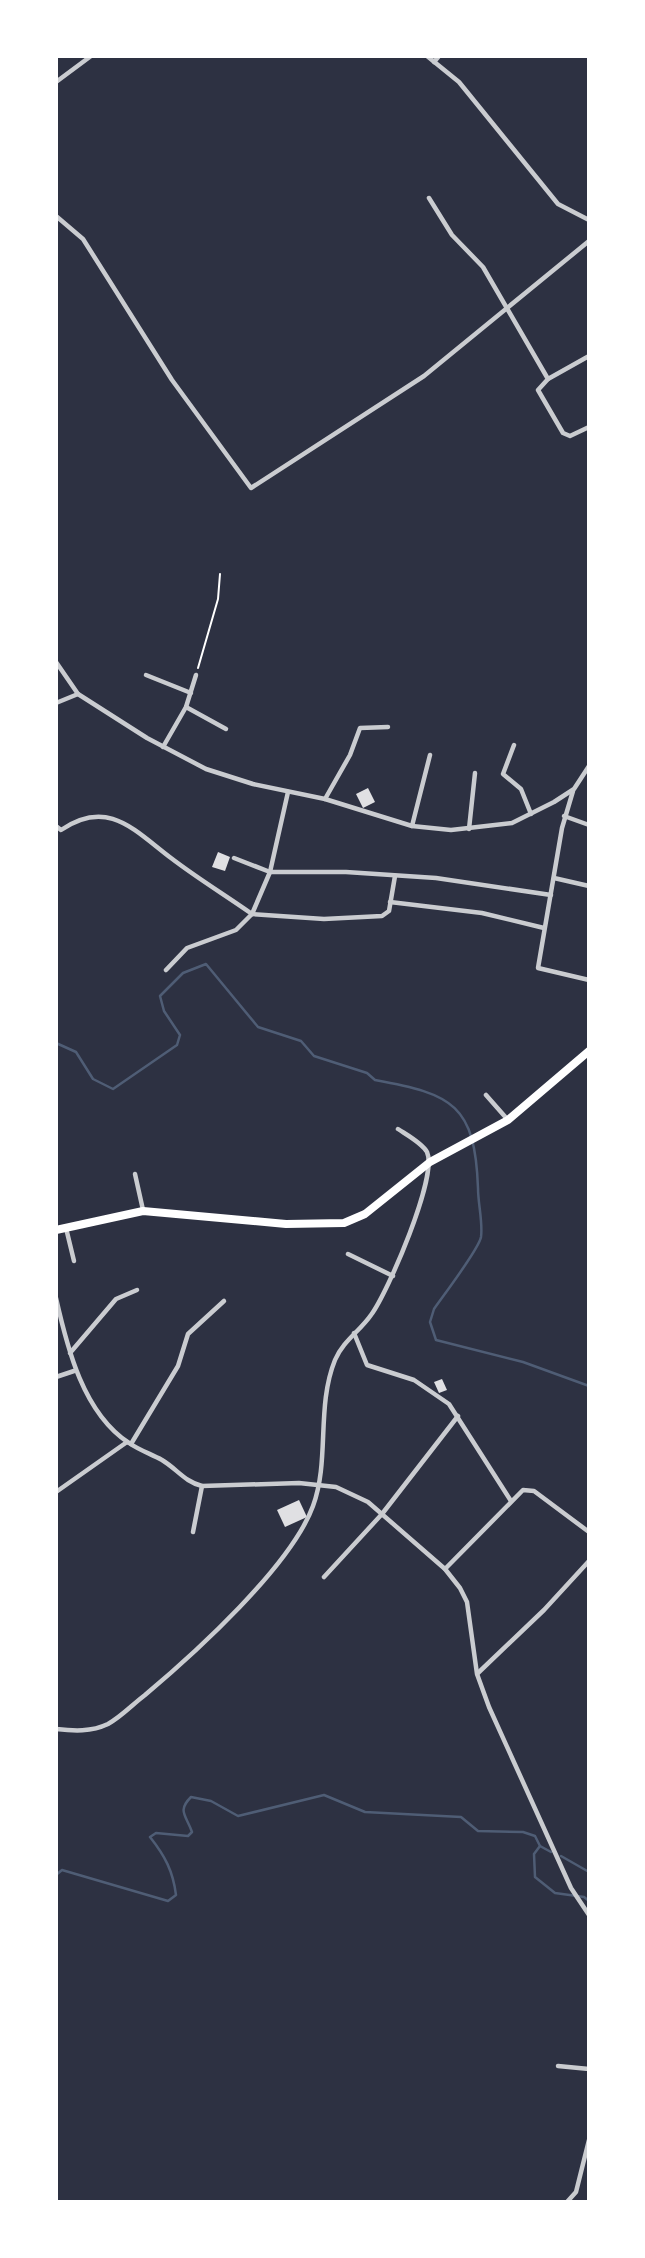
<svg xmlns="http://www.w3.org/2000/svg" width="645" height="2258" font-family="'Golos Text',sans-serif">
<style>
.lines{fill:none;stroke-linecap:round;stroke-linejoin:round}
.stream{stroke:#4f5d75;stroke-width:2.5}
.building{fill:#e0e0e3}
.path{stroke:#fff;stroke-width:2}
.minor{stroke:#caccd0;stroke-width:4.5}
.primary{stroke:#fff;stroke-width:8}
</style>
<rect width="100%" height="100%" fill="#2d3142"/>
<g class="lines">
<!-- stream -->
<g class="stream">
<path d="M56 1043 76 1052 93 1079 113 1089 177 1045 180 1035 164 1011 160 996 183 973 206 964 258 1027 301 1041 314 1056 367 1073 375 1080C453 1094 475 1105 478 1188 478 1204 483 1222 481 1237 479 1249 443 1296 434 1309L430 1322 436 1340 523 1362 589 1386"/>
<polyline points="540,1846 551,1852"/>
<polyline points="561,1856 589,1872"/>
<path d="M56 1875 62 1870 168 1901 176 1895C173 1871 165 1856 150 1837L156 1833 188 1836 192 1832C186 1815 177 1811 191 1797L211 1801 238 1816 324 1795 365 1812 461 1817 478 1831 523 1832 535 1836 540 1846 534 1854 535 1877 555 1893 584 1897 589 1901"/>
</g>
</g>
<!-- building -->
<g class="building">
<polygon points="368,788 375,802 363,808 356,794"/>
<polygon points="218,852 230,857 225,871 212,867"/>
<polygon points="442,1379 447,1390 439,1393 434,1382"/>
<polygon points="299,1500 307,1517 285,1527 277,1510"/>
</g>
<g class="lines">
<!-- path -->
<polyline class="path" points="198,668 218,599 220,574"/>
<!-- minor -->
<g class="minor">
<polyline points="427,56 459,82 558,204 589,220"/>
<polyline points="434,62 439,56"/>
<polyline points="56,82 91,56"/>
<polyline points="429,198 452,235 483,267 548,379 538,390 563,433 570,436 589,427"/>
<polyline points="56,216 83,239 172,380 251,488 424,376 589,241"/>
<polyline points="548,379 589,356"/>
<polyline points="56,662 78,694 147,738 206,769 253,784 325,799 412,826 451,830 512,823 554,802 574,789 589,766"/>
<polyline points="146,675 191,693"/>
<polyline points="56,703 78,694"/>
<polyline points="186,707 226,729"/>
<polyline points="514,745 503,774 521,789 531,814"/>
<polyline points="163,747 186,707 196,675"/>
<polyline points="573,791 562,828 538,968 589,980"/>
<polyline points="325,799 350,755 360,728 388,727"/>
<polyline points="564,816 589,825"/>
<path d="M56 826 61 830C108 798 134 830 171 858 197 878 225 895 252 914"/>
<polyline points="412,826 430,755"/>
<polyline points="469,829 475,773"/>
<polyline points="234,858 270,872 346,872 436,878 551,895"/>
<polyline points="554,878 589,886"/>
<polyline points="390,902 482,913 544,928"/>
<polyline points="252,914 324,919 382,916 389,911 395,876"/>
<polyline points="166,970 187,948 236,930 252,914 270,872 288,792"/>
<polyline points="486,1095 508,1120"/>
<polyline points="135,1174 143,1210"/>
<polyline points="66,1228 74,1261"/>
<polyline points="348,1254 393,1276"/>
<path d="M56 1298C67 1347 83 1413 129 1443 139 1450 151 1454 162 1460 177 1469 185 1482 202 1486L299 1483 336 1487 368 1502 445 1569 460 1588 467 1602 477 1674 489 1707 571 1888 589 1915"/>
<polyline points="354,1333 367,1365 414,1380 449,1404 511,1501"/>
<polyline points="70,1353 116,1299 137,1290"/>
<polyline points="56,1377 74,1371"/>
<polyline points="131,1444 178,1366 188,1334 224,1301"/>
<polyline points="56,1492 127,1442"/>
<polyline points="193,1532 202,1486"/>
<polyline points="445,1569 523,1490 534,1491 589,1532"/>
<polyline points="324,1577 382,1514 458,1416"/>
<polyline points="478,1673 544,1610 589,1561"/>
<path d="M56 1729C74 1731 91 1732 108 1724 121 1717 133 1704 145 1695 195 1653 291 1566 313 1506 330 1460 316 1407 335 1360 343 1341 360 1331 371 1315 388 1292 438 1176 427 1152 422 1143 407 1135 398 1129"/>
<polyline points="558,2066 589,2069"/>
<polyline points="567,2202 576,2192 589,2140"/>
</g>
<!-- primary -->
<polyline class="primary" points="56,1230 143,1211 286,1224 344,1223 365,1214 430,1162 508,1120 589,1051"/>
</g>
<!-- border -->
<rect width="645" height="2258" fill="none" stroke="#ffffff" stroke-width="116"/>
</svg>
